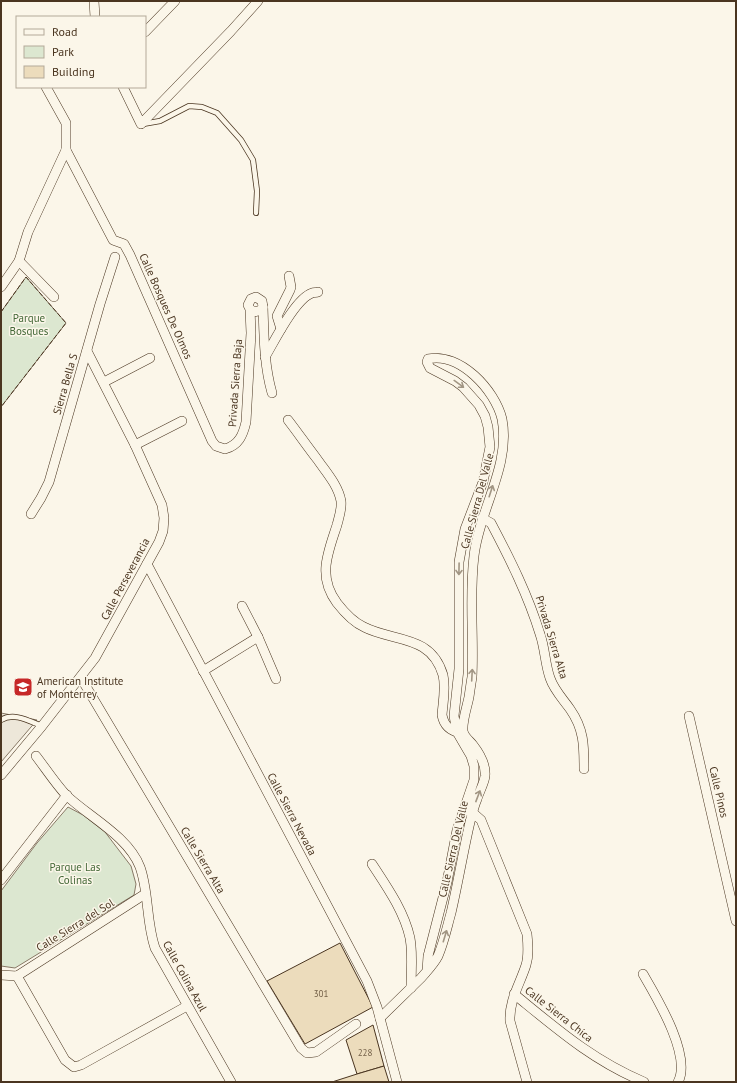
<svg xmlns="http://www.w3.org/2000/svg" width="737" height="1083" font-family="'PT Sans',sans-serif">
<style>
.green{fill:#dce7d0;stroke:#887966}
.parking{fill:#ede7d9;stroke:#887966}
.building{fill:#ecdcbc;stroke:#4a3520}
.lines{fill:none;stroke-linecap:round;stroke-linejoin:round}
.service-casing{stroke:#4a3520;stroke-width:6}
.minor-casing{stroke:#4a3520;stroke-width:10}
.service{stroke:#fbf6e9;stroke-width:4.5}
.minor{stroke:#fbf6e9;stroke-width:9}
.fence{stroke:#4a3520;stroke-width:1;stroke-dasharray:5 2;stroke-linecap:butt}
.oneway{stroke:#a29684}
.labels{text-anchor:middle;stroke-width:3;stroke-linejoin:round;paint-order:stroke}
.number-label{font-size:9px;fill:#725f47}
.street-label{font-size:11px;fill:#4a3520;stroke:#fbf6e9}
.park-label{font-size:11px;fill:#436837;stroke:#fbf6e9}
.poi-label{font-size:11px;fill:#4a3520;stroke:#fbf6e9;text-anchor:start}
</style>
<rect width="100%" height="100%" fill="#fbf6e9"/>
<!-- green -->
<g class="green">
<polygon points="26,277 66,323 1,407 1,312"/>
<polygon points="68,807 83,815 105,832 131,866 136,884 134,895 15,968 1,966 1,891 37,843"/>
</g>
<!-- parking -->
<polygon class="parking" points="1,713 37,720 1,762"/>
<!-- building -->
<g class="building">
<polygon points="340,943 373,1007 305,1044 267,981"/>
<polygon points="373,1025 384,1066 357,1074 346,1040"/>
<polygon points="384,1066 389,1082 332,1082 357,1074"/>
</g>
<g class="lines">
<defs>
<g id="service">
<polyline points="143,124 160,121 189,106 202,107 217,113 241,140 253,160 257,191 256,213"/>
<path d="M1 720C14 712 29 721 42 726"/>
</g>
<g id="minor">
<polyline points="94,1 95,17"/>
<polyline points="145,32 175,1"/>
<path d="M46 87 66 123V150L113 240 124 244 130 255 212 441 216 446 225 449C239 445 243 435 246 422L251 333 250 309 248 305 251 299 256 297 262 301 263 307C260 312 254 313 250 309"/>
<polyline points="123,87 141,124 231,31 258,1"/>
<polyline points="19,261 54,297"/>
<polyline points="1,287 19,261 28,232 66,150"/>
<path d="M263 307C264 336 264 365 272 393"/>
<polyline points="281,329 277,316 290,290 291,287 289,276"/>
<path d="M265 357C274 342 295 299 312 293 314 292 316 293 318 292"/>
<polyline points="104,382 150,358"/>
<path d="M288 420C298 433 307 446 317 459 326 472 338 485 341 501 342 509 339 517 337 525 328 553 317 576 337 603 344 612 353 622 364 627 393 642 431 634 443 675 446 688 443 702 442 715 444 726 450 731 461 733"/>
<polyline points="135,445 182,421"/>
<polyline points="31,514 41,498 49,482 100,304 115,257"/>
<path d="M482 518 491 523C510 559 528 595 540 634 545 648 545 664 550 678 554 690 563 699 570 709 584 729 584 745 584 769"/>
<polyline points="147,564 367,981 377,1007 397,1082"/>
<polyline points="242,606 258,637 276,679"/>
<polyline points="203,671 258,637"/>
<polyline points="81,678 301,1048 307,1053 316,1052 356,1024"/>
<polyline points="689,716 736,921"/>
<path d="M36 756C46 769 55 783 66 795 89 817 128 836 140 867 149 892 146 922 155 948L231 1082"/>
<polyline points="1,775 42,726 95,658 159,542 163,531 164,518 162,505 135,445 87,351"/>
<path d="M469 811 473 813 481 820 527 934C528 945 529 955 526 965 520 984 509 1000 510 1021L527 1082"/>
<path d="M372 864C387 887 404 911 410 938 413 954 411 971 411 988"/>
<polyline points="1,880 67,795"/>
<path d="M643 974C657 998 692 1056 678 1082"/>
<polyline points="1,975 17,976"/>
<polyline points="17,976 65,1060 74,1067 81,1065 187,1006"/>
<polyline points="17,976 145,894"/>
<path d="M514 994C557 1029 592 1060 644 1082"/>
<path d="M380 1018 421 978C427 971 434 964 438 956 444 942 447 927 451 913 458 883 463 852 470 822 472 814 474 806 477 799 479 792 484 784 485 776 486 765 480 754 473 745 470 741 464 737 463 731 462 721 467 707 469 697 470 690 471 683 472 677 474 637 469 596 474 556 479 510 511 466 502 419 495 390 460 352 428 359L427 362 430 368 455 381 463 387 479 405 485 416 488 427 490 447 483 482 465 529 459 562V669L454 716 457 732 471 756 474 766V780L457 830 447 882 428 956 427 971"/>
</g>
</defs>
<!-- service casing -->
<use href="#service" class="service-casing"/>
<!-- minor casing -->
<use href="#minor" class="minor-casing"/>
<!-- service -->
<use href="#service" class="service"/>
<!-- minor -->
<use href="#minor" class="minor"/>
<!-- fence -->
<polyline class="fence" points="1,312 26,277 66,323 1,407"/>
</g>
<!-- one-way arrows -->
<defs><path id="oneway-shaft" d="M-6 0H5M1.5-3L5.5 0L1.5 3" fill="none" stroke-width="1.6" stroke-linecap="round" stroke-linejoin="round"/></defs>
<g class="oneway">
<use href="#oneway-shaft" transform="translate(459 384) rotate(36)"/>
<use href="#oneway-shaft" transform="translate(491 491) rotate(-72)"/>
<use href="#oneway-shaft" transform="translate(459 569) rotate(91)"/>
<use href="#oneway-shaft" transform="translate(472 675) rotate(-87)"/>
<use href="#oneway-shaft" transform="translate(478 796) rotate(-69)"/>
<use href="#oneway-shaft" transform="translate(445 936) rotate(-73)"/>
</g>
<!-- icons -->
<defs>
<symbol id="school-square" viewBox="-11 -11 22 22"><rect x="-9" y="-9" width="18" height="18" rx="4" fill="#c62828" stroke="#fbf6e9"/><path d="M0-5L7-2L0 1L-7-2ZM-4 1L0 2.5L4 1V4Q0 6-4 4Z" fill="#fff"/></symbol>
</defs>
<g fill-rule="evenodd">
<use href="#school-square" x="12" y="676" width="22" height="22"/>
</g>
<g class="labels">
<!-- number labels -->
<g class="number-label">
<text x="321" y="997">301</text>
<text x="365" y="1056">228</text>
</g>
<!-- street labels -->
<g class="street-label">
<text transform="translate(166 306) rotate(66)" y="4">Calle Bosques De Olmos</text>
<text transform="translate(235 383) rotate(-86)" y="4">Privada Sierra Baja</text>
<text transform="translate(65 384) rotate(-74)" y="4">Sierra Bella S</text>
<text transform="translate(477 501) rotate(-75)" y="4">Calle Sierra Del Valle</text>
<text transform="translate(125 579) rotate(-62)" y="4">Calle Perseverancia</text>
<text transform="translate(552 637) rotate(73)" y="4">Privada Sierra Alta</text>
<text transform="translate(719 792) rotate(77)" y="4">Calle Pinos</text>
<text transform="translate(292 814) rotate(62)" y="4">Calle Sierra Nevada</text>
<text transform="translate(453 849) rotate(-77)" y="4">Calle Sierra Del Valle</text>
<text transform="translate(203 860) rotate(59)" y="4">Calle Sierra Alta</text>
<text transform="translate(75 925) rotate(-32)" y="4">Calle Sierra del Sol</text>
<text transform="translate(185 976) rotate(61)" y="4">Calle Colina Azul</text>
<text transform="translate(559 1014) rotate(38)" y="4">Calle Sierra Chica</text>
</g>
<!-- park labels -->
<g class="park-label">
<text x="29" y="322">Parque<tspan x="29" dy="13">Bosques</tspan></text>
<text x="75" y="871">Parque Las<tspan x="75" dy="13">Colinas</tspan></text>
</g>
<!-- poi labels -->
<g class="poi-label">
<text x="37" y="685">American Institute<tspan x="37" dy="13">of Monterrey</tspan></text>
</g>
</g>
<!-- border -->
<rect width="737" height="1083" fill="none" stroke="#4a3520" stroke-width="4"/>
<!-- legend -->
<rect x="16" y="16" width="130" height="72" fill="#fbf6e9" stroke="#b4a999"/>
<rect x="24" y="29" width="20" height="6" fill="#fbf6e9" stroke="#b4a999"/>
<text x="52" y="36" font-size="12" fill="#4a3520">Road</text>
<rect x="24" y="46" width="20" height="12" fill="#dce7d0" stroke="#b4a999"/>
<text x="52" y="56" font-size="12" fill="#4a3520">Park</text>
<rect x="24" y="66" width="20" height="12" fill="#ecdcbc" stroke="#b4a999"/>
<text x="52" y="76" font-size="12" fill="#4a3520">Building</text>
</svg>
